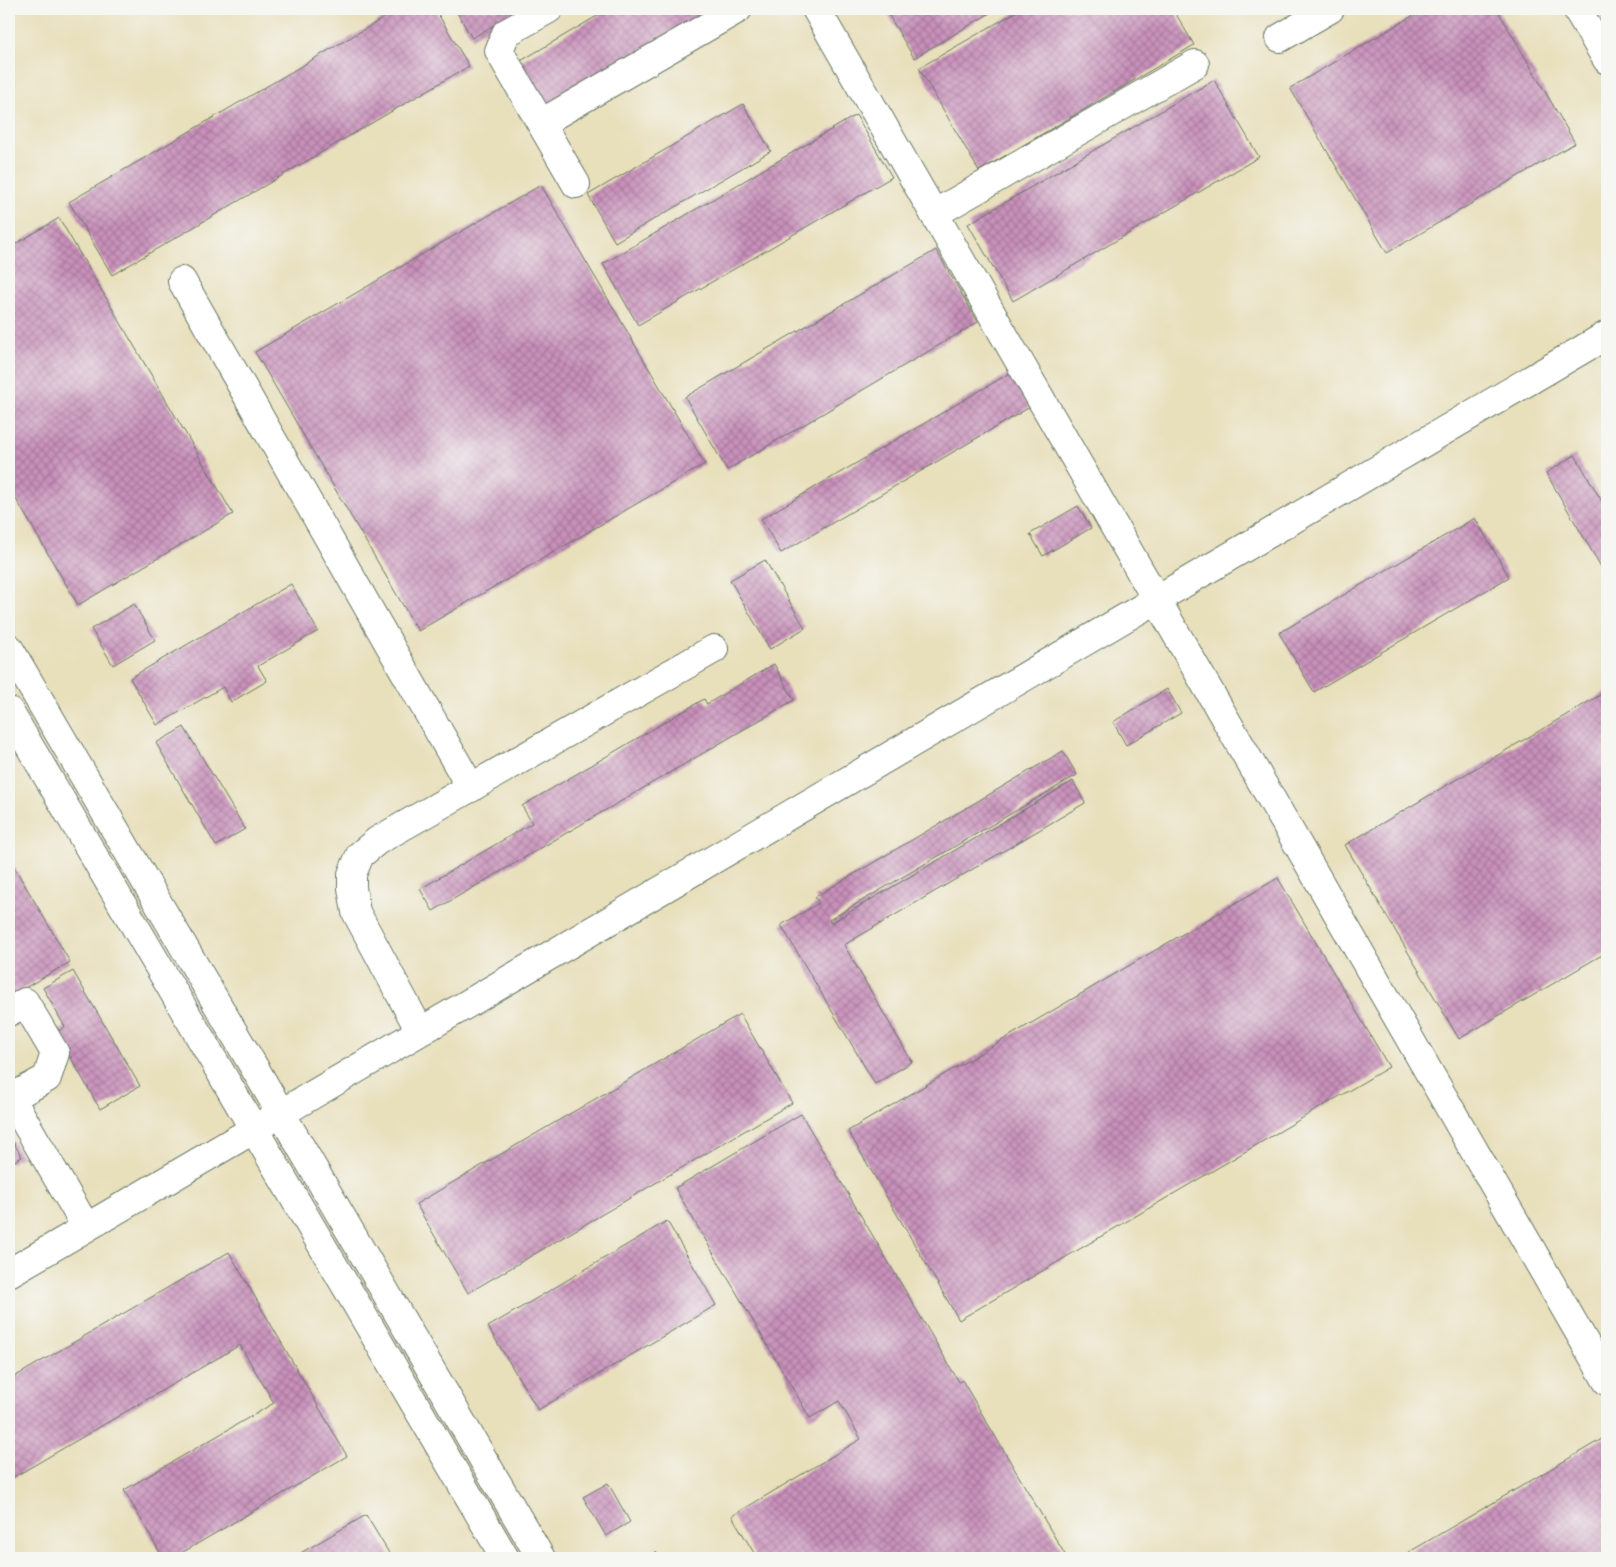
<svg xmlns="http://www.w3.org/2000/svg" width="1616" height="1567" font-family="Mali,sans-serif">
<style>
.building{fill:url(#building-cross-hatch)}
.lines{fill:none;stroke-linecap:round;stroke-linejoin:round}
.minor-casing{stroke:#657663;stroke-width:30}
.minor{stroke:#fff;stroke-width:28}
</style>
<defs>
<pattern id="building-cross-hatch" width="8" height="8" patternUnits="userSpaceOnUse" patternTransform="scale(1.25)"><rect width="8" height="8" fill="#c990bb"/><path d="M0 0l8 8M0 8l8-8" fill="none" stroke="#a37799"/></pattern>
</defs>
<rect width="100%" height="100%" fill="#f6f6f2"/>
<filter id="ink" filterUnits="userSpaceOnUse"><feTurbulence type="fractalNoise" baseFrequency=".02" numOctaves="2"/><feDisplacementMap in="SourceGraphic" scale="10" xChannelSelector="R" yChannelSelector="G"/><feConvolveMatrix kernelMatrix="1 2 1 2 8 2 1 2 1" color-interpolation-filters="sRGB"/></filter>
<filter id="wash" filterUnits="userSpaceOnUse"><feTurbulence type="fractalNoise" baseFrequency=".0096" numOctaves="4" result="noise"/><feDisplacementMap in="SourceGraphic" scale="20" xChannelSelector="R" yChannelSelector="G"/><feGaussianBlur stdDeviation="1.12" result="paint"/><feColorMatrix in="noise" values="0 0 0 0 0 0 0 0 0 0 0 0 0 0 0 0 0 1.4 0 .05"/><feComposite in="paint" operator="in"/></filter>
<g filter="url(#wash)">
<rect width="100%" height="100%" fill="#e8dfbb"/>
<g id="blocks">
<!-- building -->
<g class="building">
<polygon points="399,9 435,9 469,66 112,275 69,202"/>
<polygon points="455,9 522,9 472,38"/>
<polygon points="609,9 712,9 545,106 519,62"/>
<polygon points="885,9 997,9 914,58"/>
<polygon points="1021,9 1173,9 1194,45 979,171 919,68"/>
<polygon points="1424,9 1497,9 1575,143 1387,253 1290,88"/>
<polygon points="1214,80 1259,157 1013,301 968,224"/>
<polygon points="743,104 771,151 615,242 588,195"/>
<polygon points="856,115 892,177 638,325 603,264"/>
<polygon points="541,185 705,464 418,631 255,352"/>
<polygon points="59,218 233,514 78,605 9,487 9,248"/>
<polygon points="936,250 978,322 727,470 685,397"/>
<polygon points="1010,373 1030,407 781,553 761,519"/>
<polygon points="1575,455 1607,510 1607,577 1546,473"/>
<polygon points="1078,506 1091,528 1043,556 1030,534"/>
<polygon points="1475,518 1509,577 1314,692 1279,633"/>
<polygon points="765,560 805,628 770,649 730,580"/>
<polygon points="291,584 318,631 258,666 267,681 231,702 223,687 157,725 130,678"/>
<polygon points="134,604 155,640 113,665 91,629"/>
<polygon points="774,664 794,700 433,911 420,889 532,823 522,806 704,699 707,704"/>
<polygon points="1167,689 1181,713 1126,745 1113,722"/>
<polygon points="1607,691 1607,952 1459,1039 1345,845"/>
<polygon points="184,727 245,829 216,846 156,743"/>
<polygon points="1063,751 1077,775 829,920 831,923 1073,781 1085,803 844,945 912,1062 875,1084 781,925 819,903 815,897"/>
<polygon points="9,858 70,962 9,997"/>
<polygon points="1278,878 1389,1067 959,1320 848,1131"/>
<polygon points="73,971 140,1086 100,1109 56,1032 65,1027 43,988"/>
<polygon points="740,1014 792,1103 468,1293 416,1204"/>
<polygon points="801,1114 959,1382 962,1380 1067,1558 757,1558 732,1516 861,1439 839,1401 810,1418 675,1188"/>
<polygon points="9,1135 22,1157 9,1164"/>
<polygon points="667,1221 716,1305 538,1410 488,1327"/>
<polygon points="229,1252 347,1456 173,1558 163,1558 124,1490 274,1403 240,1345 9,1480 9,1380"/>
<polygon points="1607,1436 1607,1558 1399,1558"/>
<polygon points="608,1483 630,1522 606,1536 583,1497"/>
<polygon points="366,1515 392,1558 292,1558"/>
<polygon points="656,1552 660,1558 646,1558"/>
</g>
</g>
</g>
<g filter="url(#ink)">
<use href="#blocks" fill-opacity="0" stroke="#657663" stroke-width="1"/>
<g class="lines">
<defs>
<g id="minor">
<polyline points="549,9 506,33 499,51 576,184"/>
<polyline points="816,9 1607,1381"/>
<polyline points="1577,9 1607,60"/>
<polyline points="1280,38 1330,9"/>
<polyline points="541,123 738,9"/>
<polyline points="934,214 1195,64"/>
<polyline points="182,281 471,788"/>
<polyline points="9,648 541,1558"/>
<polyline points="9,711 505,1558"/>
<polyline points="9,1012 25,1002 55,1053 47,1078 9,1099"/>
<polyline points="420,1031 356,912 352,888 352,874 360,855 377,841 714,649"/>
<polyline points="11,1098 86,1227"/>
<polyline points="9,1273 1607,335"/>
</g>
</defs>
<!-- minor casing -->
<use href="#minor" class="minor-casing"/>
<!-- minor -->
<use href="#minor" class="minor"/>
</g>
</g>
<!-- margin -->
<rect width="1616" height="1567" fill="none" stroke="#f6f6f2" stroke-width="30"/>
</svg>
